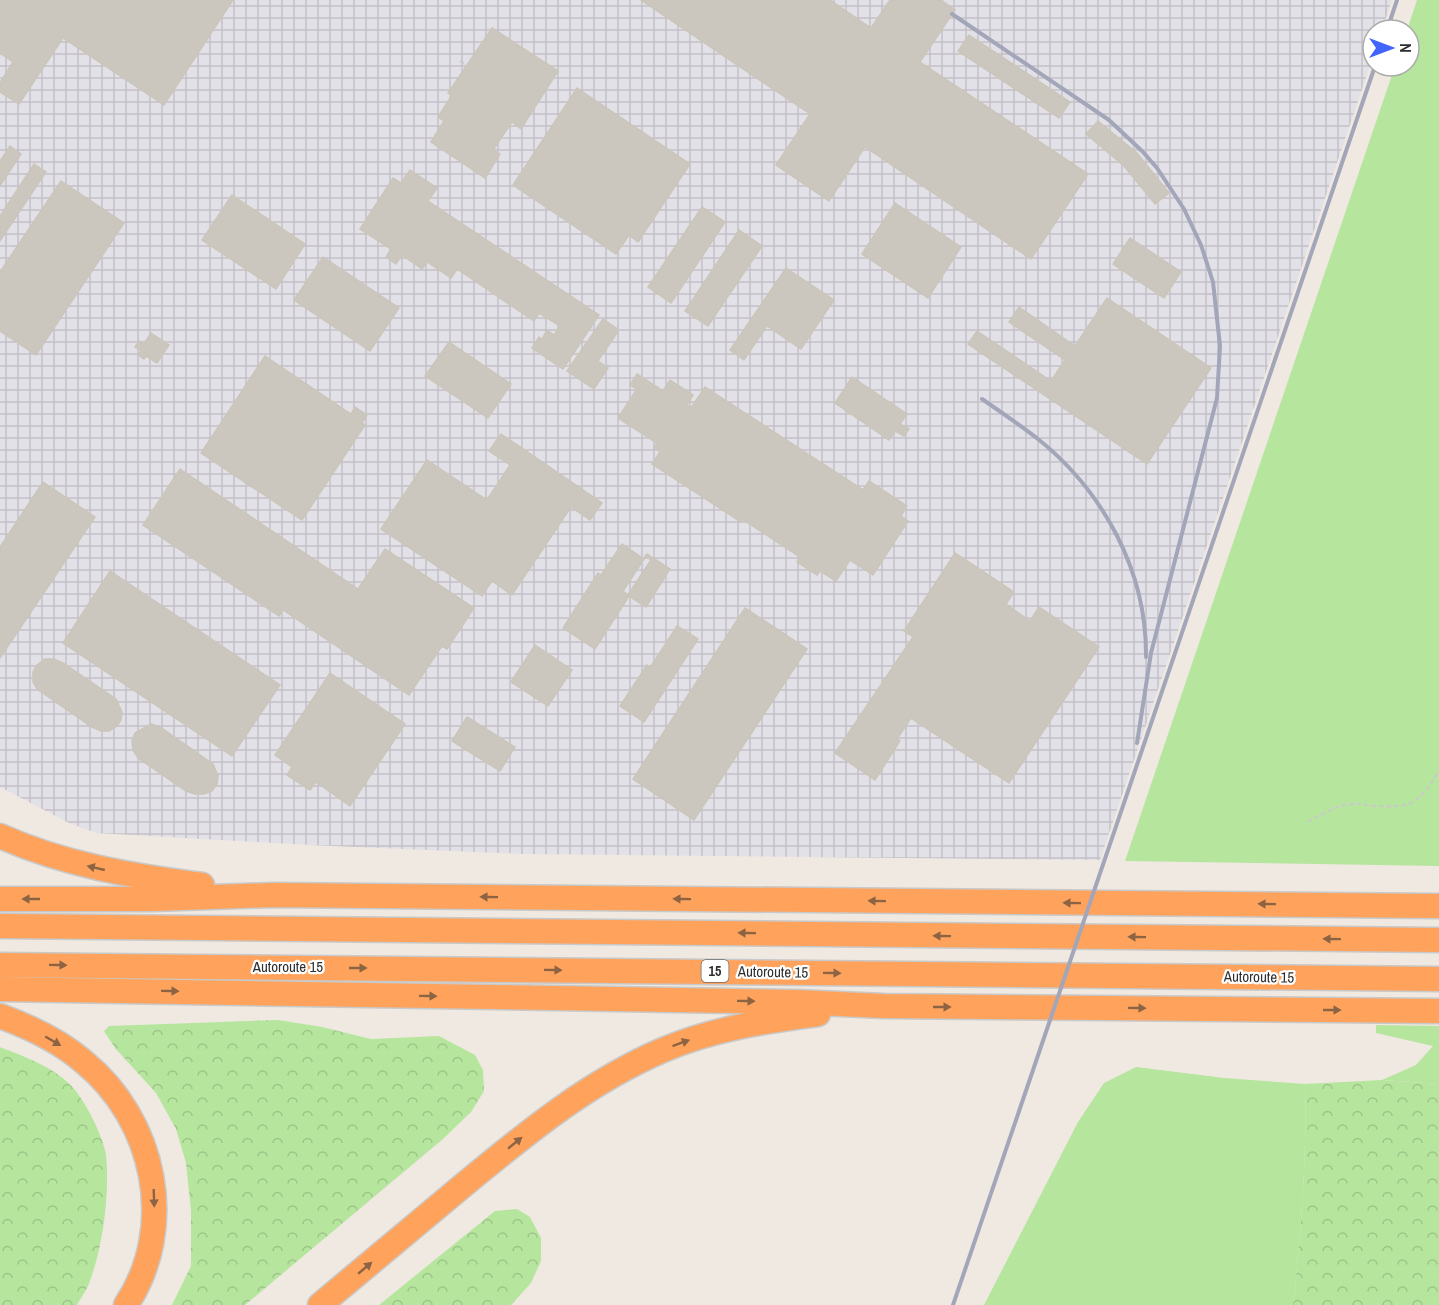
<svg xmlns="http://www.w3.org/2000/svg" width="1439" height="1305" font-family="'Archivo Narrow',sans-serif">
<style>
.industrial{fill:url(#industrial-grid)}
.grass{fill:#b6e59e}
.forest{fill:url(#forest-crowns)}
.building{fill:#cbc7bf;stroke:#cbc5ba;stroke-width:1.5}
.lines{fill:none;stroke-linecap:round;stroke-linejoin:round}
.highway-casing{stroke:#c9c9c9;stroke-width:27}
.path{stroke:#c9c9c9;stroke-width:2;stroke-dasharray:4.5 3;stroke-linecap:butt}
.highway{stroke:#ffa35c;stroke-width:24}
.rail{stroke:#a3a6b8;stroke-width:4}
.oneway{fill:#8c6343}
.labels{text-anchor:middle;stroke-width:4.5;stroke-linejoin:round;paint-order:stroke}
.shield{fill:#fff;stroke:#6d6d6d;stroke-width:1.5}
.shield-label{font-size:14px;font-weight:bold;fill:#2e2e2e}
.street-label{font-size:15px;fill:#2e2e2e;stroke:#fff}
</style>
<defs>
<pattern id="industrial-grid" width="8" height="8" patternUnits="userSpaceOnUse" patternTransform="scale(1.5)"><rect width="8" height="8" fill="#e3e1e8"/><path d="M0 4h8M4 0v8" fill="none" stroke="#c3c1c7"/></pattern>
<pattern id="forest-crowns" width="20" height="18" patternUnits="userSpaceOnUse" patternTransform="scale(1.5)"><rect width="20" height="18" fill="#b6e59e"/><path d="M2 6a3 3 0 1 1 6 0M12 15a3 3 0 1 1 6 0" fill="none" stroke="#9dc588"/></pattern>
</defs>
<rect width="100%" height="100%" fill="#efe9e1"/>
<!-- industrial -->
<polygon class="industrial" points="0,0 1392,0 1382,30 1373,30 1373,57 1100,860 524,854 309,845 96,833 69,823 0,787"/>
<!-- grass -->
<g class="grass">
<polygon points="1417,0 1439,0 1439,866 1125,861 1395,66 1409,66 1409,30 1407,30"/>
<polygon points="1376,1025 1439,1026 1439,1084 1382,1080 1416,1065 1433,1046 1376,1033"/>
<path d="M1136 1067 1224 1078 1305 1084C1307 1158 1301 1232 1293 1305H984L1078 1122 1104 1083Z"/>
</g>
<!-- forest -->
<g class="forest">
<polygon points="278,1020 322,1027 371,1039 439,1036 475,1055 483,1070 484,1091 471,1112 443,1139 245,1305 172,1305 191,1266 191,1211 186,1163 176,1129 156,1093 115,1048 104,1031 109,1026"/>
<path d="M0 1047C25 1057 57 1068 75 1090 87 1105 103 1136 106 1155 110 1193 103 1245 90 1281 87 1290 81 1297 77 1305H0Z"/>
<path d="M1382 1080 1439 1084V1305H1293C1301 1232 1307 1158 1305 1084Z"/>
<polygon points="517,1209 530,1217 541,1238 541,1261 531,1283 511,1305 379,1305 495,1211"/>
</g>
<!-- building -->
<g class="building">
<polygon points="0,0 233,0 164,105 63,38 19,104 0,92 0,83 13,62 0,53"/>
<polygon points="641,0 830,0 871,28 890,0 941,0 955,10 920,62 1088,174 1031,259 865,147 829,201 776,165 810,114"/>
<polygon points="492,28 558,71 521,129 512,122 493,150 500,154 485,178 431,142 444,121 438,117 452,95 448,93"/>
<polygon points="969,35 1070,102 1059,118 958,51"/>
<polygon points="577,88 690,164 638,242 629,235 616,254 513,185"/>
<polygon points="1098,121 1137,153 1169,193 1155,204 1124,166 1086,134"/>
<polygon points="10,146 21,154 0,186 0,161"/>
<polygon points="34,164 46,172 0,241 0,216"/>
<polygon points="410,170 437,188 428,201 599,315 563,369 532,348 539,337 542,339 547,330 554,335 560,326 539,313 534,321 457,269 451,278 427,262 422,269 402,255 396,264 386,257 391,249 360,229 393,178 401,183"/>
<polygon points="61,181 124,223 36,355 0,331 0,272"/>
<polygon points="232,195 305,244 276,289 202,240"/>
<polygon points="895,203 961,247 928,298 862,254"/>
<polygon points="702,207 725,222 671,303 648,287"/>
<polygon points="739,230 762,246 708,326 685,311"/>
<polygon points="1130,238 1181,272 1164,298 1113,264"/>
<polygon points="323,257 399,308 370,351 294,300"/>
<polygon points="786,268 834,300 801,349 767,326 744,360 730,350"/>
<polygon points="1107,298 1211,368 1147,464 968,344 977,331 1051,381 1065,360 1009,322 1019,307 1075,346"/>
<polygon points="603,319 619,330 598,361 608,368 594,389 567,371"/>
<polygon points="151,333 169,345 157,363 146,356 144,359 138,355 141,351 135,347 139,341 144,344"/>
<polygon points="449,342 511,384 488,418 425,376"/>
<polygon points="265,356 351,414 355,407 367,415 362,423 365,425 302,520 201,453"/>
<polygon points="637,374 663,391 670,380 693,395 687,405 691,408 705,387 863,490 869,481 907,506 901,516 908,521 873,575 850,560 836,581 820,571 817,575 797,562 800,557 742,519 741,522 652,464 660,452 654,448 657,443 618,418 637,389 630,385"/>
<polygon points="852,377 907,414 900,424 909,429 904,436 895,431 889,440 835,403"/>
<polygon points="501,434 602,503 590,520 571,507 512,595 492,581 482,596 381,529 427,460 487,500 510,465 489,451"/>
<polygon points="180,469 358,589 385,549 474,608 447,649 442,646 409,695 283,610 279,616 143,525"/>
<polygon points="43,482 95,517 0,658 0,547"/>
<polygon points="622,544 644,559 623,591 628,595 651,560 645,556 647,554 670,569 646,607 629,596 595,649 563,628 598,573 601,575"/>
<polygon points="955,553 1014,592 1006,604 1030,621 1039,607 1099,647 1009,783 911,718 897,739 900,741 875,780 835,753 913,637 904,631"/>
<polygon points="110,571 280,685 232,756 63,643"/>
<polygon points="745,608 807,649 694,820 633,779"/>
<polygon points="677,626 698,639 644,722 620,706 647,665 650,668"/>
<polygon points="535,645 572,670 548,706 511,682"/>
<polygon points="45,659 54,659 63,663 116,699 122,712 121,720 117,726 109,731 101,731 92,727 37,689 33,682 33,672 37,665"/>
<polygon points="330,673 405,724 350,806 316,782 310,790 287,775 292,767 275,755"/>
<polygon points="467,717 515,747 500,771 452,741"/>
<polygon points="151,724 160,727 213,764 218,776 217,784 212,791 204,794 195,794 186,791 138,758 133,750 132,741 135,733"/>
</g>
<g class="lines">
<defs>
<g id="highway">
<path d="M0 836C65 865 132 876 202 885"/>
<polyline points="0,899 153,899 273,895 1439,906"/>
<polyline points="0,926 1439,940"/>
<polyline points="0,965 1439,979"/>
<polyline points="0,989 797,1002 883,1006 1439,1011"/>
<path d="M0 1016C30 1027 60 1041 84 1062 155 1120 178 1227 126 1305"/>
<path d="M320 1305C366 1266 413 1227 460 1188 523 1136 586 1083 663 1050 712 1029 765 1021 818 1014"/>
</g>
</defs>
<!-- highway casing -->
<use href="#highway" class="highway-casing"/>
<!-- path -->
<g class="path">
<polyline points="460,61 468,66"/>
<path d="M1308 822C1322 814 1335 806 1351 804 1359 803 1367 805 1375 806 1413 808 1419 803 1439 771"/>
</g>
<!-- highway -->
<use href="#highway" class="highway"/>
<!-- rail -->
<g class="rail">
<polyline points="952,14 1109,120 1143,152 1157,168 1184,209 1201,245 1213,282 1220,346 1217,398 1151,653 1137,743"/>
<polyline points="1387,30 1397,0"/>
<path d="M982 399C1001 412 1020 425 1038 439 1104 492 1147 572 1146 657"/>
<polyline points="953,1305 1375,66"/>
</g>
</g>
<!-- one-way arrows -->
<defs><path id="oneway-solid" d="M-6-.8H1V-3.2L6.5 0L1 3.2V.8H-6Z" transform="scale(1.5)"/></defs>
<g class="oneway">
<use href="#oneway-solid" transform="translate(96 868) rotate(-167)"/>
<use href="#oneway-solid" transform="translate(489 897) rotate(-179)"/>
<use href="#oneway-solid" transform="translate(31 899) rotate(180)"/>
<use href="#oneway-solid" transform="translate(682 899) rotate(-179)"/>
<use href="#oneway-solid" transform="translate(877 901) rotate(-179)"/>
<use href="#oneway-solid" transform="translate(1072 903) rotate(-179)"/>
<use href="#oneway-solid" transform="translate(1267 904) rotate(-179)"/>
<use href="#oneway-solid" transform="translate(747 933) rotate(-179)"/>
<use href="#oneway-solid" transform="translate(942 936) rotate(-179)"/>
<use href="#oneway-solid" transform="translate(1137 937) rotate(-179)"/>
<use href="#oneway-solid" transform="translate(1332 939) rotate(-179)"/>
<use href="#oneway-solid" transform="translate(58 965) rotate(1)"/>
<use href="#oneway-solid" transform="translate(358 968)"/>
<use href="#oneway-solid" transform="translate(553 970) rotate(1)"/>
<use href="#oneway-solid" transform="translate(832 973) rotate(1)"/>
<use href="#oneway-solid" transform="translate(170 991) rotate(1)"/>
<use href="#oneway-solid" transform="translate(428 996) rotate(1)"/>
<use href="#oneway-solid" transform="translate(746 1001) rotate(1)"/>
<use href="#oneway-solid" transform="translate(942 1007)"/>
<use href="#oneway-solid" transform="translate(1137 1008) rotate(1)"/>
<use href="#oneway-solid" transform="translate(1332 1010)"/>
<use href="#oneway-solid" transform="translate(53 1041) rotate(30)"/>
<use href="#oneway-solid" transform="translate(681 1043) rotate(-20)"/>
<use href="#oneway-solid" transform="translate(515 1143) rotate(-39)"/>
<use href="#oneway-solid" transform="translate(154 1198) rotate(88)"/>
<use href="#oneway-solid" transform="translate(365 1268) rotate(-40)"/>
</g>
<g class="labels">
<!-- shield labels -->
<rect class="shield" x="701.5" y="960" width="27" height="22" rx="4.5"/>
<g class="shield-label">
<text x="715" y="976">15</text>
</g>
<!-- street labels -->
<g class="street-label">
<text x="288" y="972">Autoroute 15</text>
<text transform="translate(773 972) rotate(1)" y="5">Autoroute 15</text>
<text transform="translate(1259 977) rotate(1)" y="5">Autoroute 15</text>
</g>
</g>
<!-- north arrow -->
<g transform="translate(1391 48) rotate(90)"><circle r="28" fill="#ffffff" stroke="#ababab" stroke-width="1.5"/>
<path d="M0-4.5L10 22L0 15L-10 22Z" fill="#4264fb"/>
<text y="-9" font-size="16" font-weight="bold" text-anchor="middle" fill="#2e2e2e">N</text>
</g>
</svg>
